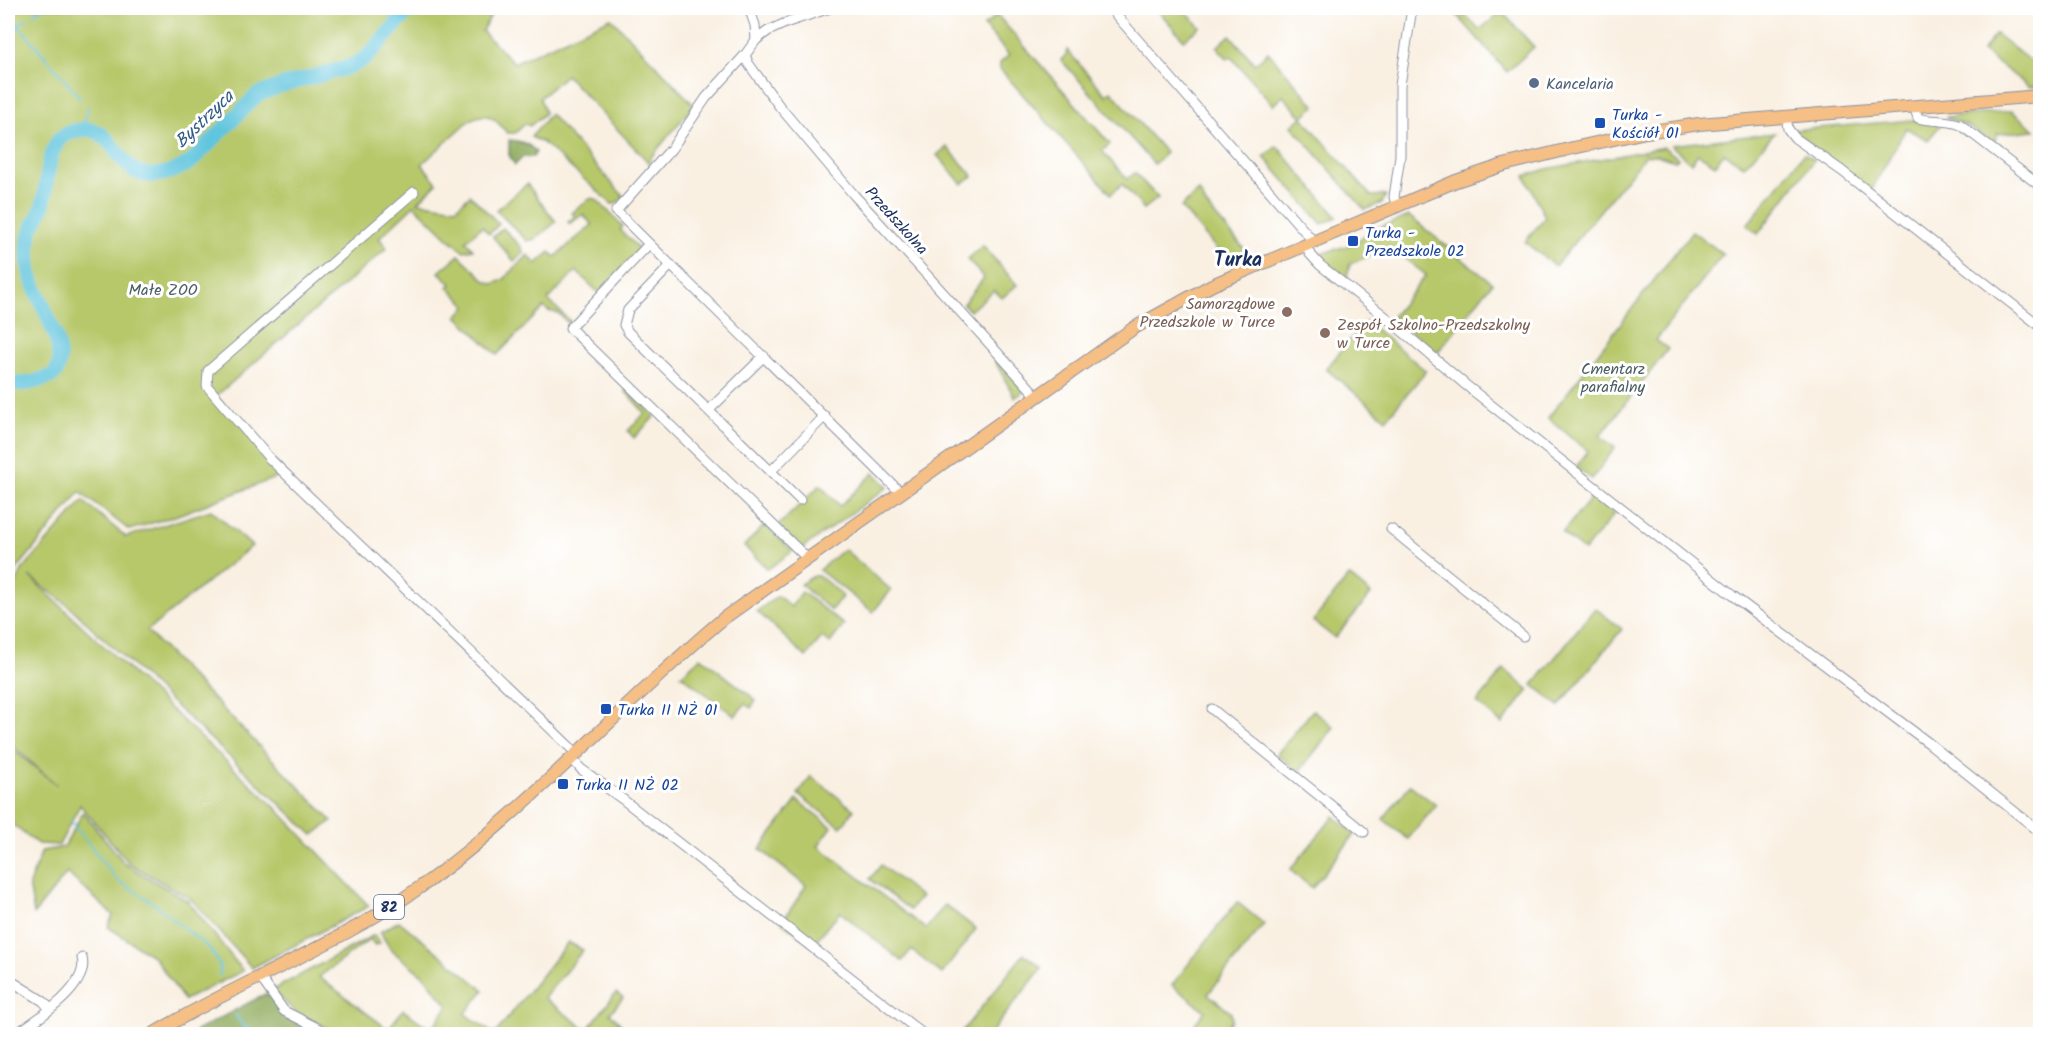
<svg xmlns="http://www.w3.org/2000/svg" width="2048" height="1042" font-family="Kalam,sans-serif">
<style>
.green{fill:#b7c86b;stroke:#697c64;stroke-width:1.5}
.forest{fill:#91ac5f;stroke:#566e5e;stroke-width:1.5}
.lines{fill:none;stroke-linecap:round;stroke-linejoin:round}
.stream{stroke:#60c5de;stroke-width:2}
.river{stroke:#60c5de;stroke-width:15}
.minor-casing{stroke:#8a90a0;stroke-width:11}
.major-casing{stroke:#8a90a0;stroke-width:14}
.minor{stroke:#fff;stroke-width:9}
.major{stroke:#f5bf86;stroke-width:12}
.service-dot{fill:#5c6f8a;stroke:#fff;stroke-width:2}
.transit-dot{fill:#1a4fb4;stroke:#fff;stroke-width:2}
.education-dot{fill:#8d6e63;stroke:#fff;stroke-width:2}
.labels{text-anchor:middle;stroke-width:6;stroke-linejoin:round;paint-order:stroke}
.shield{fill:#fff;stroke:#5f6d8e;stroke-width:1.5}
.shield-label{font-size:15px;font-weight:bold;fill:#1b2f5e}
.service-label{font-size:16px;fill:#4e5e75;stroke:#fff;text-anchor:start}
.transit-label{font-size:16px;fill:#164399;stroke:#fff;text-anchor:start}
.street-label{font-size:16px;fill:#1b2f5e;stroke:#fff}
.park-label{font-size:16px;fill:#4a5d62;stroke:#fff}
.education-label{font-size:16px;fill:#785e54;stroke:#fff;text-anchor:end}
.water-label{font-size:18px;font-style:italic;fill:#305c84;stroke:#fff}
.quarter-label{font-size:20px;font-weight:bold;fill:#1b2f5e;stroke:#fff}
</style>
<rect width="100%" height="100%" fill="#fff"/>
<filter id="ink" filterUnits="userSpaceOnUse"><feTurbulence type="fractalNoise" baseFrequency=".0167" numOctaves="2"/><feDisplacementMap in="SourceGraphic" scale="12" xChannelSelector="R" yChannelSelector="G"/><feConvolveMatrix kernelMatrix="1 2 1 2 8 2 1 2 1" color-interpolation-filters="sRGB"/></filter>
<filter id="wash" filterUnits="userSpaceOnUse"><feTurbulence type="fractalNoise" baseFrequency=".008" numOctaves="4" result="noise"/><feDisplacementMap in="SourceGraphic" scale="24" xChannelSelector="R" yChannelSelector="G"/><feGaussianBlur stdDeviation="1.35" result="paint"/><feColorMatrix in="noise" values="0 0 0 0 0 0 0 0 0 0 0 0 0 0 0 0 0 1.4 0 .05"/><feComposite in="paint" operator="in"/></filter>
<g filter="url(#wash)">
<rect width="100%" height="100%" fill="#f9f0e2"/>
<!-- green -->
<g class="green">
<path d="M8 8H495L482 31 514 63 611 18 694 105 652 156 649 163 566 75 540 98 545 113 530 126 525 124 515 133H507C496 119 489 110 470 120L422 164 437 183 418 202 456 208 470 195 499 224 489 234 482 226 466 241 473 249 464 251 449 239 414 205 379 238 387 248 216 396 286 474 175 516 129 530 80 492 17 569 8 587Z"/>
<polygon points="1156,8 1183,8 1200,27 1184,40"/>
<polygon points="1451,8 1459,8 1479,30 1502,12 1534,47 1507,72"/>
<polygon points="997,15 1110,144 1102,151 1127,179 1135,173 1158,198 1144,209 1122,184 1111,194 1000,69 1000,63 1009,55 984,26"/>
<polygon points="1996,34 2040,69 2040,86 2029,87 1982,51"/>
<polygon points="1230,35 1255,64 1268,52 1315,106 1302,117 1371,196 1386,195 1382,203 1365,210 1292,126 1302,117 1283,96 1273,105 1231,57 1228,59 1217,47"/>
<polygon points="1067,50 1106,95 1111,91 1166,153 1154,164 1061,60 1066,55"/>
<polygon points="2012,111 2035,130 1997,134 1994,144 1969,127 1945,117"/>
<polygon points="550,114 624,197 615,204 612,204 542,142 531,137"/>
<polygon points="1914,120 1942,123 1928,140 1906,128 1871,191 1792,130"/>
<polygon points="1775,133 1744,166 1724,153 1715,165 1698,154 1691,163 1671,145"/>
<polygon points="1277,146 1337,217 1322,224 1264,157"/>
<polygon points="947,147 973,176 962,184 937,155"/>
<polygon points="1664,147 1678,158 1675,161 1656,155 1646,155 1555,266 1525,242 1545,217 1525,176 1547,169"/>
<polygon points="1804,153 1814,160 1758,234 1747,225"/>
<polygon points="527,184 556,222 535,239 527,241 496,210"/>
<polygon points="1199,191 1206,205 1252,258 1230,265 1181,207"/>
<polygon points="593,198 597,200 623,226 620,230 639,249 599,293 576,271 548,300 571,322 568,323 558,313 548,311 544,307 497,355 457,316 467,306 448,287 451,284 439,272 459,255 486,281 493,284 503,280 528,255 536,264 550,252 555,257 592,225 583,214 570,224 568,222 575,216 572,213 588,200"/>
<polygon points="1409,216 1492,283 1437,353 1392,317 1426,275 1390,247 1350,264 1346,280 1316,255 1347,246 1356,242 1370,231"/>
<polygon points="503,228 522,248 523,253 514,261 493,237"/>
<polygon points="1692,231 1723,254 1656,340 1668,349 1600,436 1615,448 1592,479 1576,467 1588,451 1548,418"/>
<polygon points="983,246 1017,285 1002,298 994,290 970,311 963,304 984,278 967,259"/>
<polygon points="1366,321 1426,371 1386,419 1326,369"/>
<polygon points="990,352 1022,389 1023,392 1015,398"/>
<polygon points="627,389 655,416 634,438 628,431 645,413 625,391"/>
<polygon points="874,473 888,487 801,549 778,526 820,485 840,506"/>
<polygon points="1593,496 1615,513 1584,551 1562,533"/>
<polygon points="83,501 126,537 211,510 252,546 147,631 332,821 313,835 70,607 29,576 277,809 369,906 252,968 191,899 130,864 80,805 59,845 38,844 8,821 8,746 57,785 8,742 8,603 22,570"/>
<polygon points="765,525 793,551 768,569 744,546"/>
<polygon points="844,549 891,590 873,612 819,570"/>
<polygon points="814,576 819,576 839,592 842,597 831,610 800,584"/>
<polygon points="1349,576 1371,594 1335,638 1313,621"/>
<polygon points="802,592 844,625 830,643 822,637 806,657 757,611 778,596 791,607"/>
<polygon points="1595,608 1622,629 1559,706 1533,685"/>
<polygon points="701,657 756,700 751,708 745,704 735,716 681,675"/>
<polygon points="1504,669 1529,690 1502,724 1477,703"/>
<polygon points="1313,710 1334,727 1299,772 1277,754"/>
<polygon points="811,776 854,810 841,827 798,794"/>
<polygon points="1410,785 1436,805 1408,839 1383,819"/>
<polygon points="797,800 832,827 818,846 926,929 945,905 976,929 942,974 911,950 902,961 840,912 812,945 782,922 806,886 760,849"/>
<polygon points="83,812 125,864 188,901 243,971 184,1000 154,957 108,927 113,915 67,873 34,914 29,884 42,851 64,847"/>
<polygon points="1334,816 1355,834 1312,888 1290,870"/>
<polygon points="881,865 921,897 910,910 870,879"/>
<polygon points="1237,902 1264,924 1208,994 1231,1013 1232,1020 1221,1034 1187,1034 1205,1011 1172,985"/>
<polygon points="399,921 484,990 465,1014 494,1034 340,1034 295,1012 273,990 374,935 380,943 375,945 370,939 319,977 388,1029 403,1010 431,1029 448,1006 425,977 391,950 380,932"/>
<polygon points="568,942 583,950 544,998 587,1030 616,993 623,998 610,1013 630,1034 495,1034"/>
<polygon points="1024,954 1042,968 990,1034 960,1034"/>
</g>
<!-- forest -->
<g class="forest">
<path d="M509 140C521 141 528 143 536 152L533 157H523L515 165 509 155Z"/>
<polygon points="267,993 284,1015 324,1034 194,1034 196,1031"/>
</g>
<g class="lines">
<!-- stream -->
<g class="stream">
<polyline points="8,13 80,98"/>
<polyline points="34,14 43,8"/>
<polyline points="8,30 27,19"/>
<polyline points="83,129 88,107"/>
<polyline points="71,821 117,880 152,902 210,949 220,966 220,976"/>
<polyline points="236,1015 242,1025 259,1034"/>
</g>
<!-- river -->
<path class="river" d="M8 382C19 386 32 383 43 379 49 377 55 376 57 370 69 342 31 293 29 266 28 256 28 243 30 234 32 224 41 215 43 205 47 187 47 147 63 136 67 133 74 131 80 130 108 124 115 159 135 171 151 181 177 171 191 162L257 95 280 86 349 67 365 59 411 8"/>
</g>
</g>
<g filter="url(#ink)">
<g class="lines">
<defs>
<g id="minor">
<polyline points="749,8 755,25 756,40"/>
<polyline points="830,8 788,22 768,31 756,40 745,55 706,98 672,148 616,211 900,492"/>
<polyline points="1110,8 1313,241"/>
<polyline points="745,55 748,63 780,107 854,195 1037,396"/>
<path d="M1914 106 1918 118C1932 122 1946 119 1961 125L2040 186"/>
<polyline points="1786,116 1788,129 1795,138 1842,171 2040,326"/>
<polyline points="414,192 208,371 207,386 270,459 576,753"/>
<polyline points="1397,206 1394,197 1400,156 1400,85 1412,8"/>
<polyline points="649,244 570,328 807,558"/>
<polyline points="1305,245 1310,254 1320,265 1382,314 1467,386 1733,596 1930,744 2040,832"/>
<polyline points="671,265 628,310 624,325 628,332 800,500"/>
<polyline points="709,410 764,356"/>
<polyline points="771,471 825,416"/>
<polyline points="1391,529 1523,636"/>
<polyline points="1212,709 1364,832"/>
<polyline points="571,758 581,769 621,798 923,1034"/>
<polyline points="260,977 284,1011 329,1034"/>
<polyline points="8,979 43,1001 50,1009"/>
<path d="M16 1034C36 1020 90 987 82 958"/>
</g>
<path id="major" d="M153 1034C239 982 336 946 419 888 530 809 620 705 724 618L1134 328 1212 285 1456 181 1504 165 1573 148 1646 132 1699 124 2040 96"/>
</defs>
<!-- minor casing -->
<use href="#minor" class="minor-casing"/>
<!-- major casing -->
<use href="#major" class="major-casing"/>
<!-- minor -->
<use href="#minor" class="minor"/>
<!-- major -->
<use href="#major" class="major"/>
</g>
</g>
<!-- markers -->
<circle class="service-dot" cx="1534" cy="83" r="6"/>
<g class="transit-dot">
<rect x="1594" y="117" width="12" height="12" rx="3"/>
<rect x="1347" y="235" width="12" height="12" rx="3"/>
<rect x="600" y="703" width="12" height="12" rx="3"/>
<rect x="557" y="778" width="12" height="12" rx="3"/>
</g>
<g class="education-dot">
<circle cx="1287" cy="312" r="6"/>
<circle cx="1325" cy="333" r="6"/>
</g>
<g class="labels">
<!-- shield labels -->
<rect class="shield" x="374" y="895" width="30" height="24" rx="4.5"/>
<g class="shield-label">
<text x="389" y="912">82</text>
</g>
<!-- service labels -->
<g class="service-label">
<text x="1546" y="89">Kancelaria</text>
</g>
<!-- transit labels -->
<g class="transit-label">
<text x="1612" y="120">Turka -<tspan x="1612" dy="18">Kościół 01</tspan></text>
<text x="1365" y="238">Turka -<tspan x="1365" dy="18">Przedszkole 02</tspan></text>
<text x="618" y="715">Turka II NŻ 01</text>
<text x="575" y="790">Turka II NŻ 02</text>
</g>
<!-- street labels -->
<g class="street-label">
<text transform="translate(897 220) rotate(48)" y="6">Przedszkolna</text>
</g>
<!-- park labels -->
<g class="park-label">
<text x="163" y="295">Małe ZOO</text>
<text x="1613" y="374">Cmentarz<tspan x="1613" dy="18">parafialny</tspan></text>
</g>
<!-- education labels -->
<g class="education-label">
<text x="1275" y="309">Samorządowe<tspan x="1275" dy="18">Przedszkole w Turce</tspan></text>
<text x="1337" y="330" text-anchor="start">Zespół Szkolno-Przedszkolny<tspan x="1337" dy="18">w Turce</tspan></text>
</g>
<!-- water labels -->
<g class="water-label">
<text transform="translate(204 119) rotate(-44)" y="6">Bystrzyca</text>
</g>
<!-- quarter labels -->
<g class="quarter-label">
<text x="1238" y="266">Turka</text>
</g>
</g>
<!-- margin -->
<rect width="2048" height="1042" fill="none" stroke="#fff" stroke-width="30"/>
</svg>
